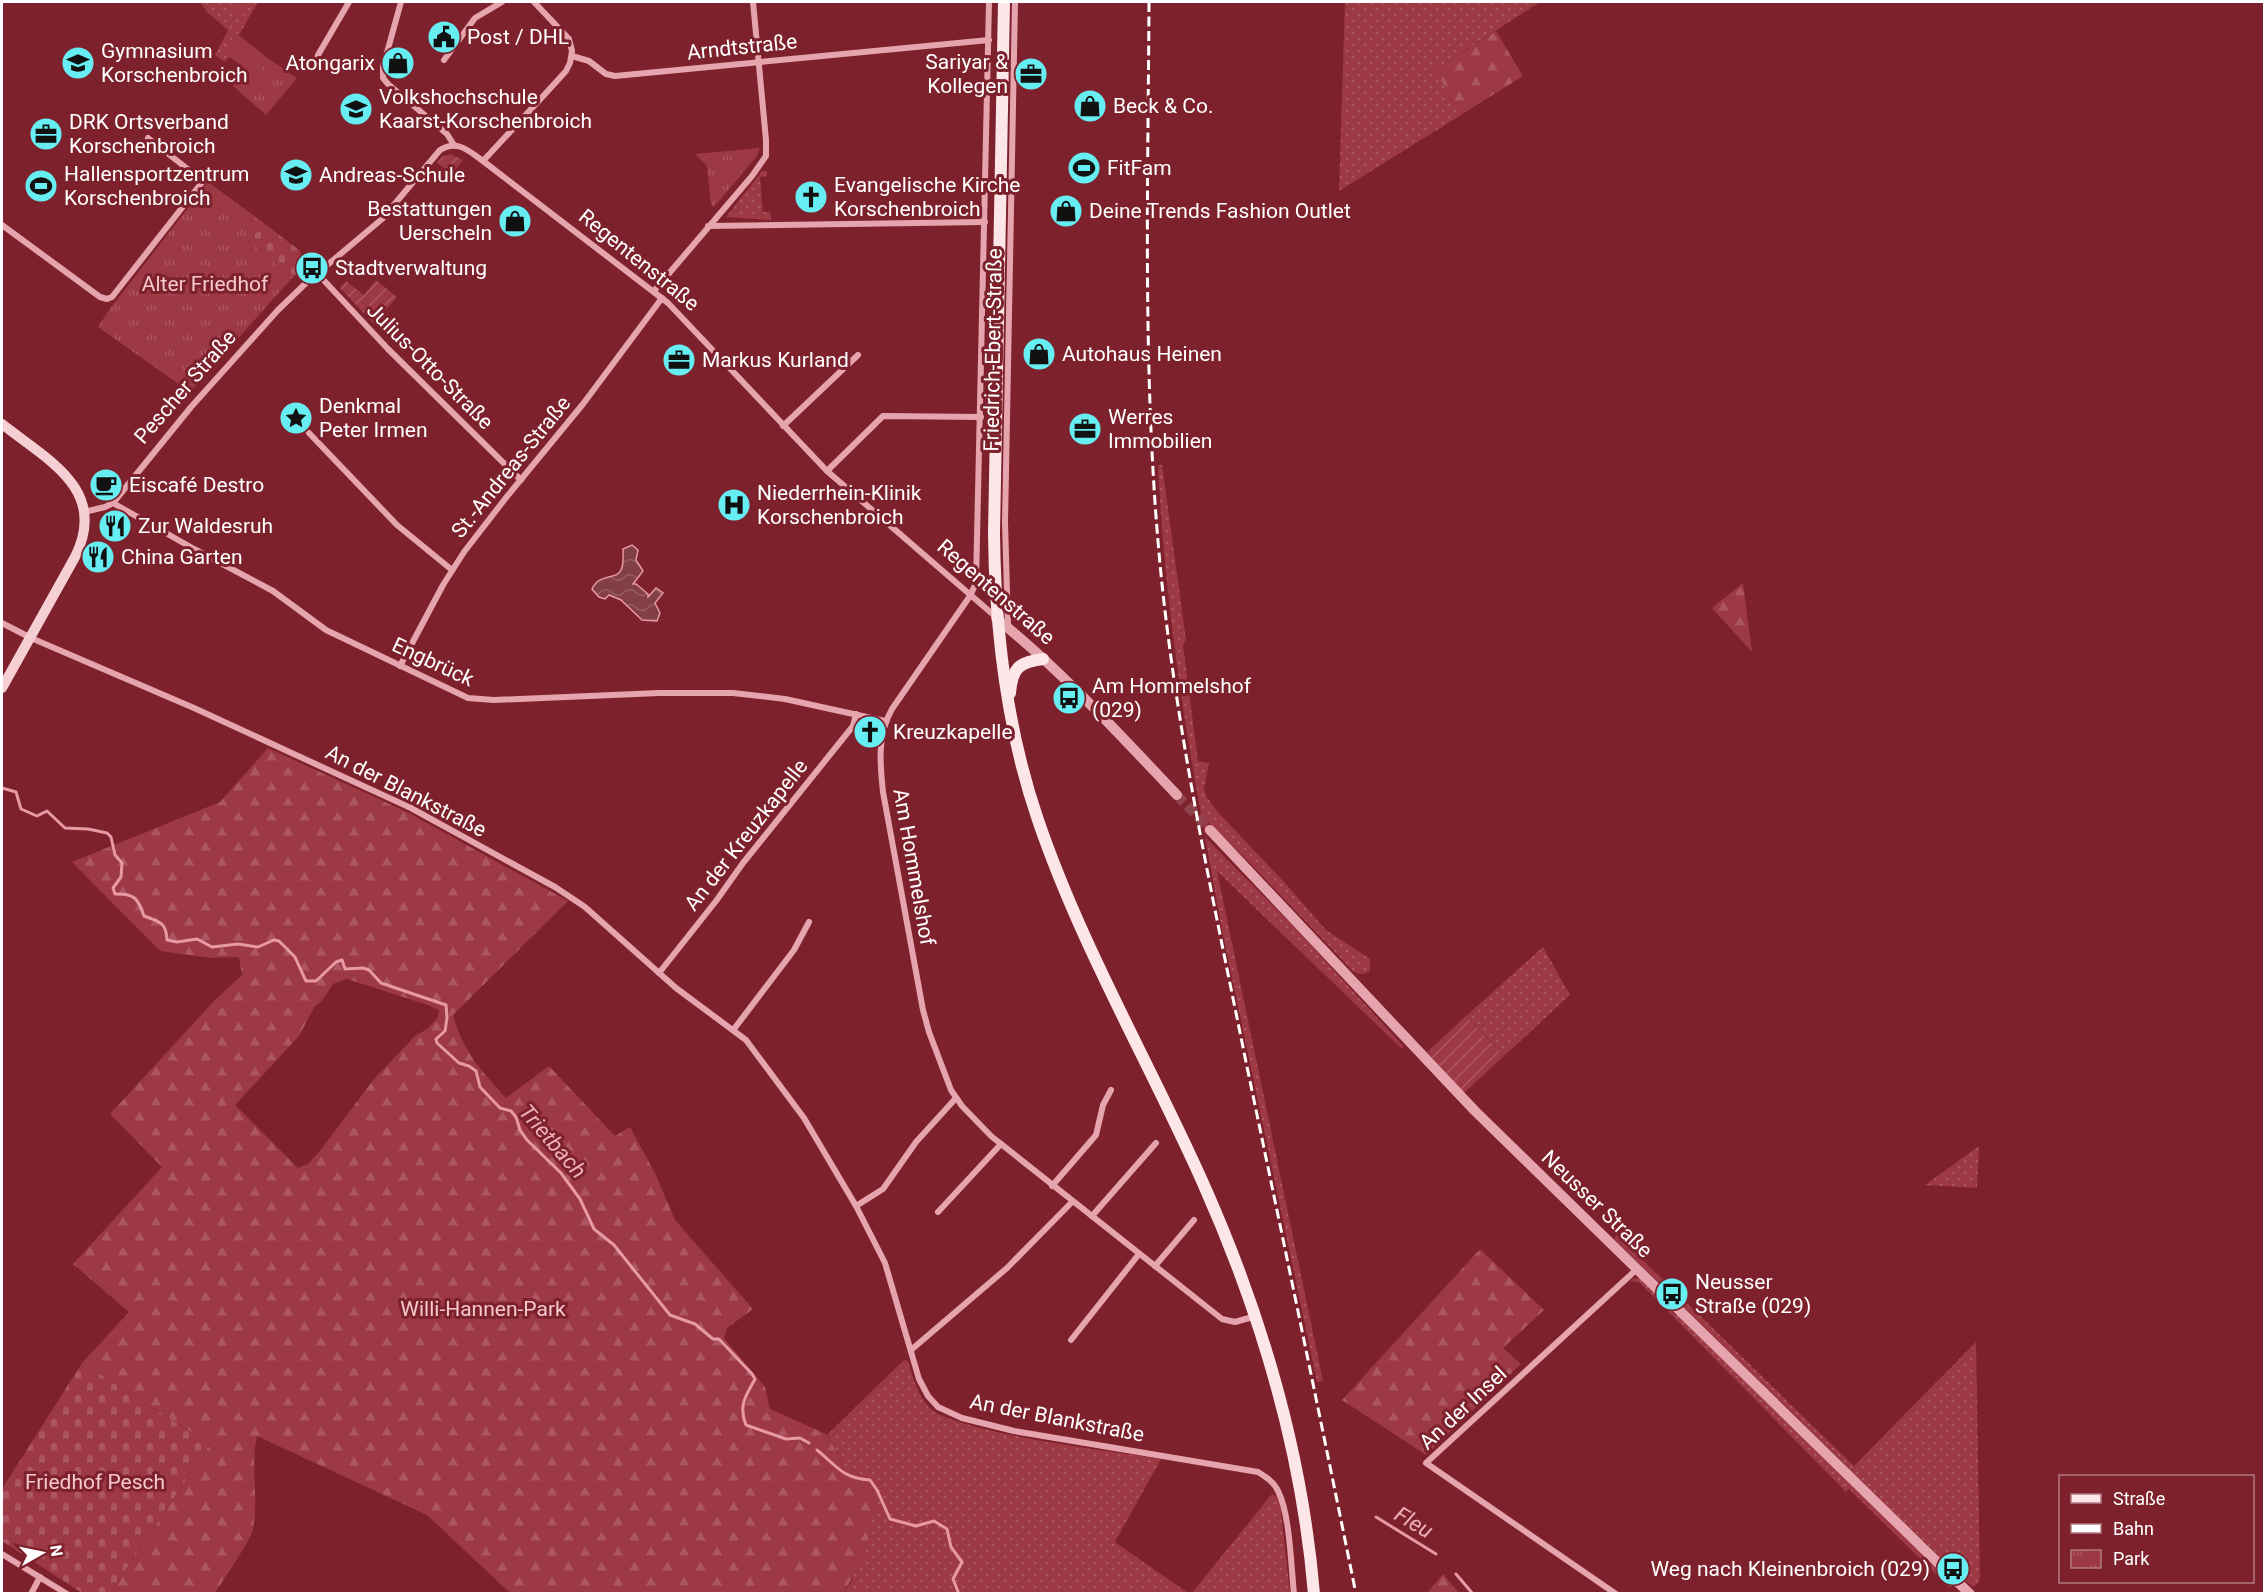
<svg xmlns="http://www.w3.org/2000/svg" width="2266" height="1595" font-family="Roboto,sans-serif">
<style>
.grass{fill:url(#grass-dots)}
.forest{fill:url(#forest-firs);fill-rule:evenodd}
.cemetery{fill:url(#cemetery-stones)}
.park{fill:url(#park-tufts)}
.garden{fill:url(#garden-furrows)}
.pitch{fill:#9d3845}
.water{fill:url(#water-waves);stroke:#e799a4;stroke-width:1.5}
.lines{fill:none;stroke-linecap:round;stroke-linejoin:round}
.stream{stroke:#e799a4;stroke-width:3}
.tertiary-tunnel{stroke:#90424c;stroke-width:10;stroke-dasharray:10 5;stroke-linecap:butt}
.minor{stroke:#e6a5ae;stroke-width:6}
.tertiary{stroke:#e6a5ae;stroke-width:10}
.secondary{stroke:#f5cfd3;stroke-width:10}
.primary{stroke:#fde6e8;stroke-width:12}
.rail{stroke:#fff;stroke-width:3;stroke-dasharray:10 4.5;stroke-linecap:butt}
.labels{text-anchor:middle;stroke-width:6;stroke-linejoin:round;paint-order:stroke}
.poi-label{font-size:21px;fill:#fff;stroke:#7d212c;text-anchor:start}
.street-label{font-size:21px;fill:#fff;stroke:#7d212c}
.park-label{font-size:21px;fill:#f5c8ce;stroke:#7d212c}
.water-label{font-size:22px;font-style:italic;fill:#eeb0b9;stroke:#7d212c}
</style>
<defs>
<pattern id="grass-dots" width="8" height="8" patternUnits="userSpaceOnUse" patternTransform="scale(1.5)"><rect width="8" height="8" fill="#9d3845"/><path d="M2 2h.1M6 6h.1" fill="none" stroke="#ac5661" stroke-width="1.8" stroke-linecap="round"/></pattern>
<pattern id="forest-firs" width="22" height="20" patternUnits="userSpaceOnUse" patternTransform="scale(1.5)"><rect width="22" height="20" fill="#9d3845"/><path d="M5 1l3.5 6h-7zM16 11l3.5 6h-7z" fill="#ac5661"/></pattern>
<pattern id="cemetery-stones" width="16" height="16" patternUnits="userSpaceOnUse" patternTransform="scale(1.5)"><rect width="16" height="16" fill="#9d3845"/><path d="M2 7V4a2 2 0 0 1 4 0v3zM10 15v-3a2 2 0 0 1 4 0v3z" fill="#ac5661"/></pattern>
<pattern id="park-tufts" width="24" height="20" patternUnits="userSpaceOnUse" patternTransform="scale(1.5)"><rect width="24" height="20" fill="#9d3845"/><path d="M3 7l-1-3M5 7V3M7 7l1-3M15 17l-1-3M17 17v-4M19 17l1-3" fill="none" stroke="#ac5661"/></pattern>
<pattern id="garden-furrows" width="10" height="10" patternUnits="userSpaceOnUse" patternTransform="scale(1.5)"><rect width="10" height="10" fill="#9d3845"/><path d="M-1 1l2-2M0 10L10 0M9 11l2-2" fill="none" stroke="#ac5661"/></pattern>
<pattern id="water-waves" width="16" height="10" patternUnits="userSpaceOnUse" patternTransform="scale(1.5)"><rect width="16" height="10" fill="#823f46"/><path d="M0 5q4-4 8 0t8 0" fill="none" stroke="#955c62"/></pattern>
</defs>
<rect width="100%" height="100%" fill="#7d212c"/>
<!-- grass -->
<g class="grass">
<polygon points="200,2 258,2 239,35 237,34 224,52 230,56 225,62 215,55 228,30 207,12"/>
<polygon points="1345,2 1540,2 1435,70 1461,115 1339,191"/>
<polygon points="762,171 767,171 767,176 760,177 763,212 770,212 771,220 726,217"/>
<path d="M1158 465H1162L1186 640 1183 645 1198 761 1209 763 1204 788 1206 796 1216 810 1285 883 1326 930 1370 959V971C1363 975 1360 975 1353 971L1246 859 1208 822 1205 835C1182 713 1164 590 1158 465Z"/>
<polygon points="1205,837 1299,932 1404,1047 1402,1049 1217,871 1323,1381 1317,1382 1222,930"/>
<polygon points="1543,947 1570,995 1504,1056 1466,1016"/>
<polygon points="1979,1146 1977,1188 1925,1185"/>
<polygon points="1617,1235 1854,1466 1976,1342 1980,1577 1978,1584 1973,1587 1958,1575 1960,1571 1950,1562 1948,1565 1614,1239"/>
<polygon points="1639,1278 1643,1280 1672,1308 1671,1311 1677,1316 1679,1314 1948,1578 1946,1580 1952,1586 1950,1588 1849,1489 1846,1492 1639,1282 1630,1281 1632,1279"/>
<path d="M904 1360 908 1361C912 1376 918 1395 929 1407 953 1433 1119 1452 1161 1459L1115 1542 1188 1593H843L851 1583 879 1490 842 1460 827 1435Z"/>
<polygon points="1272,1494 1277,1497 1280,1503 1290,1593 1191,1594"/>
</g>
<!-- forest -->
<g class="forest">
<polygon points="1496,31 1523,76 1461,115 1435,70"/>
<polygon points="1743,583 1752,652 1712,608"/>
<path d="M268 748 409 813 568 901 453 1015C464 1053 480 1069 506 1098L549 1066 615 1136 630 1127 655 1173 675 1220 753 1309 727 1328 724 1338 765 1387 770 1409 826 1434 842 1460 879 1490C871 1524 864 1564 843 1593H510L427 1515 257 1436C250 1466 259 1498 253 1529 250 1542 223 1580 215 1593H110L210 1444 82 1363 129 1312 73 1264 162 1167 110 1114 214 1001 242 975 239 957 211 958 160 951 72 862 220 802ZM347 979 428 1005 439 1010 438 1017 427 1029 415 1036 374 1079 319 1152 308 1164 298 1168 235 1105 299 1036 315 1006 321 1002 333 984Z"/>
<polygon points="1480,1249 1544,1310 1503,1348 1521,1364 1426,1455 1342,1400"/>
<polygon points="1443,1574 1459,1593 1427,1593"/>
</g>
<!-- cemetery -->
<g class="cemetery">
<polygon points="265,224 299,250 307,267 293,277 248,241"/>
<polygon points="82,1363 210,1444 110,1593 82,1593 2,1541 2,1489"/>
</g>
<!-- park -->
<g class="park">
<polygon points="269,59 297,78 266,115 233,86 246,69 256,76"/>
<polygon points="760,148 757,156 714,207 711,204 707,166 695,154"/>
<polygon points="208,182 265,224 248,241 293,277 190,392 98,327 109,310"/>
</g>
<!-- garden -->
<g class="garden">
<polygon points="450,154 463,160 452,174 437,163 442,157"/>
<polygon points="376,280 397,297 374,324 340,288 346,281 364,295"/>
<polygon points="1466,1016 1504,1056 1464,1093 1427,1052"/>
</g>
<!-- pitch -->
<g class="pitch">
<polygon points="238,2 250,2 241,19 231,14"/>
<polygon points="236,33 269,59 256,77 223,52"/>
</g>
<!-- water -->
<path class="water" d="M632 545 638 550 636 560 643 571 633 584H636L648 594V597L656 588 663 593 655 603 660 613 657 621 642 620 621 600 609 595 605 599 599 597 592 589C599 573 617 580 621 570 624 565 623 555 623 549Z"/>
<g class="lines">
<!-- stream -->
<g class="stream">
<path d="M2 788 16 792 21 809 37 816 47 811 65 828 88 829 107 833 111 837 115 855 122 863 121 877 113 888 115 894C135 893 138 899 144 916 160 922 166 922 167 940L177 942 197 939 212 947 238 944 258 947 274 940 279 941 295 957 306 981H316L336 962 342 960 345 969 363 968 369 970 381 983 446 1005 447 1018 445 1031 436 1039 437 1043 459 1063 469 1066 476 1071 480 1087 500 1108 511 1111 516 1117 520 1130 527 1140 561 1173 580 1199 594 1229 614 1245 670 1315 695 1324 713 1339H719L752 1374 755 1379C746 1395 738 1406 746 1425L786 1439 800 1438 809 1443"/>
<path d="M817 1450C838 1467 842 1478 870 1480L877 1490 890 1519 916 1526 934 1521 947 1529 951 1547 962 1562 953 1579 959 1594"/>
<polyline points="1376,1517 1436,1554"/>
<polyline points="1456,1574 1473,1594"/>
</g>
<!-- tertiary-tunnel -->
<polyline class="tertiary-tunnel" points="1177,795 1210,830"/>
<!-- minor -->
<g class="minor">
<polyline points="401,2 383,67 383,78 388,84 447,134 454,145"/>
<path d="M989 2 976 583 970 596 892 709C877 735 880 764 883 792L923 1010 929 1032 951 1090 962 1106 991 1136 1222 1319 1235 1322 1256 1316"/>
<polyline points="572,56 589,61 606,74 615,76 989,40"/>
<polyline points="444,60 475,18 502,2"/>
<polyline points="315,68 318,55 349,2"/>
<polyline points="483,161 546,93 566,71 570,63 572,51 569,39 534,2"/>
<polyline points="2,225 100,297 107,299 112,297 203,181 148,138"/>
<polyline points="708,226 985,222"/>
<polyline points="317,273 388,349 521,480"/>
<polyline points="654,291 752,176 766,156 766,140 753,2"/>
<polyline points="783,426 858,355"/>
<polyline points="309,433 397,525 452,570"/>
<polyline points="827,471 883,416 981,417"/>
<polyline points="113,503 194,549 273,591 326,630 468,698 494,700 659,693 733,693 785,699 885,721"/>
<path d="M84 512 105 507 113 503 191 407 278 310 306 283 382 219 440 150C457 139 469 151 483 161L668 303 827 471 996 617"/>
<path d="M2 623 31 638 194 708 411 808 555 887 585 907 676 988 746 1040 804 1118 856 1206 885 1263 919 1379 928 1396 938 1407 962 1418 1014 1431 1258 1472C1266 1477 1274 1482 1278 1491 1290 1514 1291 1566 1294 1594"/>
<polyline points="1008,627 1005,522 1015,2"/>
<polyline points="400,666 443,585 464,552 505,499 583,404 662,298"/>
<polyline points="659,973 716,901 743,863 853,726 856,714"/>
<polyline points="734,1029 794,950 809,922"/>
<polyline points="1052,1186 1096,1135 1103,1105 1111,1090"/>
<polyline points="856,1206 883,1189 916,1142 956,1098"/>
<polyline points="938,1212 1001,1144"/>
<polyline points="1092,1216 1156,1143"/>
<polyline points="1155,1266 1194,1220"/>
<polyline points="1071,1340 1139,1254"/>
<polyline points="911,1350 1007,1268 1072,1202"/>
<polyline points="2,1554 67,1594"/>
<polyline points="31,1594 40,1577"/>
<polyline points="1616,1594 1426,1463 1637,1269"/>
</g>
<!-- tertiary -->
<g class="tertiary">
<path d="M996 618C1062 671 1119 734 1177 795"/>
<polyline points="1210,830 1475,1111 1970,1594"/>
</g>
<!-- secondary -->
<path class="secondary" d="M2 424C47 460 109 489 75 557L2 688"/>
<!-- primary -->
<g class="primary">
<path d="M1004 2 994 533C995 631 1006 727 1038 820 1081 946 1149 1062 1203 1183 1261 1313 1302 1451 1314 1594"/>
<path d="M1010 693C1012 668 1019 662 1043 659"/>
</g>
<!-- rail -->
<path class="rail" d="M1149 2C1148 195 1142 391 1162 584 1179 745 1214 904 1246 1062 1283 1239 1320 1416 1356 1594"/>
</g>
<!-- icons -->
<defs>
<symbol id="civic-disc" viewBox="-11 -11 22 22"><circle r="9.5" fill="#67eef3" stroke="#7d212c"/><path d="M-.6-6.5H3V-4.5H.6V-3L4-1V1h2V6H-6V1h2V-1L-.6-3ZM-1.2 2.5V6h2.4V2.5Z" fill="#111"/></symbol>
<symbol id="school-disc" viewBox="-11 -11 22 22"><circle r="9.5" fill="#67eef3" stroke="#7d212c"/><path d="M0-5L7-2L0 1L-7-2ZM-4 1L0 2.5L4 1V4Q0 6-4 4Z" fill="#111"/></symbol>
<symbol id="shop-disc" viewBox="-11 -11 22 22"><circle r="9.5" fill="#67eef3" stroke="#7d212c"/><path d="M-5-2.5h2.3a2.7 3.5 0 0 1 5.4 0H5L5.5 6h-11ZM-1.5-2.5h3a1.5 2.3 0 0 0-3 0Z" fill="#111"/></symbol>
<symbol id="office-disc" viewBox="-11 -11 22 22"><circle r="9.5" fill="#67eef3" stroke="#7d212c"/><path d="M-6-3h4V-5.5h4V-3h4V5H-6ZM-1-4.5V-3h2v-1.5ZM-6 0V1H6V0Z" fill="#111"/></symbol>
<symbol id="university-disc" viewBox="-11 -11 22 22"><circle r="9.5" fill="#67eef3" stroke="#7d212c"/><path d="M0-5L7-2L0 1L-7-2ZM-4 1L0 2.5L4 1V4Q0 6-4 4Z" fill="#111"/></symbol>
<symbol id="stadium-disc" viewBox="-11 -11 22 22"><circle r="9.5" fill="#67eef3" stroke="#7d212c"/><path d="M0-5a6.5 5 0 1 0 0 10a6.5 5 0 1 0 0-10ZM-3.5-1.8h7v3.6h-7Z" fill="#111"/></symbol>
<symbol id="church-disc" viewBox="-11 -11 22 22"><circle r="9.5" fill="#67eef3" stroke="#7d212c"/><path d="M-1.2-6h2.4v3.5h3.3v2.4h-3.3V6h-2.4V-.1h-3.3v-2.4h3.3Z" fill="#111"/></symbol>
<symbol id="bus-disc" viewBox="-11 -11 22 22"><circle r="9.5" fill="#67eef3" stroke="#7d212c"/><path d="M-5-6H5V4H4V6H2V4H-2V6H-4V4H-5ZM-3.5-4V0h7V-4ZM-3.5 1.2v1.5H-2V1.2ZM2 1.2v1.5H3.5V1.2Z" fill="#111"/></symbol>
<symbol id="sight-disc" viewBox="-11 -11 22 22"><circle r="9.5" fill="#67eef3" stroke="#7d212c"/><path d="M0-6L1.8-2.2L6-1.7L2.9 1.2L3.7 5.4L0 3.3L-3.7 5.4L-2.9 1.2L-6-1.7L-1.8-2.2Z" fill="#111"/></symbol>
<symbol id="cafe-disc" viewBox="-11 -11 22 22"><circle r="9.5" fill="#67eef3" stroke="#7d212c"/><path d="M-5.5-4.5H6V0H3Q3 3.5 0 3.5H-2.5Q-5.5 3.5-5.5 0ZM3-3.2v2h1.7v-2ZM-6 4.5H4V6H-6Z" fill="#111"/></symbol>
<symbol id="hospital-disc" viewBox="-11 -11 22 22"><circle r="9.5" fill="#67eef3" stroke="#7d212c"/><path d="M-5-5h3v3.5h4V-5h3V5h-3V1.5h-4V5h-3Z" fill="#111"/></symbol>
<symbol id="restaurant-disc" viewBox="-11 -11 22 22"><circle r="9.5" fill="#67eef3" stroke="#7d212c"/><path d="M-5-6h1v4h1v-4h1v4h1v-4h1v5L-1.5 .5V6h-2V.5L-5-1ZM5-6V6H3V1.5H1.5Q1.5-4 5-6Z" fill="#111"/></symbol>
</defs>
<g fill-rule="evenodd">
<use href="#civic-disc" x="425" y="18" width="38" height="38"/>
<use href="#school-disc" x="59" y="44" width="38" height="38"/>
<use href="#shop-disc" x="379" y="44" width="38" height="38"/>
<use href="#office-disc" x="1012" y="55" width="38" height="38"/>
<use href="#shop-disc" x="1071" y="87" width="38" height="38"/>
<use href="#university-disc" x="337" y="90" width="38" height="38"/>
<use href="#office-disc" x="27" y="115" width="38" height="38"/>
<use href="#stadium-disc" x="1065" y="149" width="38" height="38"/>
<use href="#school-disc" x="277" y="156" width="38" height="38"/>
<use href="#stadium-disc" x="22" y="167" width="38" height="38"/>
<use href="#church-disc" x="792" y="178" width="38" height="38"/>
<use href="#shop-disc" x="1047" y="192" width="38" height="38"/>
<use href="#shop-disc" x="496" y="202" width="38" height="38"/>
<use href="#bus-disc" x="293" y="249" width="38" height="38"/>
<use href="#shop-disc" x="1020" y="335" width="38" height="38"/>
<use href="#office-disc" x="660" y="341" width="38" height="38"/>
<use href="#sight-disc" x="277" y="399" width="38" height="38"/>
<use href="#office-disc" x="1066" y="410" width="38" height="38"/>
<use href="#cafe-disc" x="87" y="466" width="38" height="38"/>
<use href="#hospital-disc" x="715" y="486" width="38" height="38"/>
<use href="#restaurant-disc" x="96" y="507" width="38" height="38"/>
<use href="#restaurant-disc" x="79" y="538" width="38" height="38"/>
<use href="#bus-disc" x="1050" y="679" width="38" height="38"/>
<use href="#church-disc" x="851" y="713" width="38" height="38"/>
<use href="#bus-disc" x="1653" y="1275" width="38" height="38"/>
<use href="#bus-disc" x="1934" y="1550" width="38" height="38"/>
</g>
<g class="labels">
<!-- poi labels -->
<g class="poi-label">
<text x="467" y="44">Post / DHL</text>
<text x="101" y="58">Gymnasium<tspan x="101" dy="24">Korschenbroich</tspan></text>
<text x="1008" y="69" text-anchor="end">Sariyar &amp;<tspan x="1008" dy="24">Kollegen</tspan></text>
<text x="375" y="70" text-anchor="end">Atongarix</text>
<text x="379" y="104">Volkshochschule<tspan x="379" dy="24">Kaarst-Korschenbroich</tspan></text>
<text x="1113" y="113">Beck &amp; Co.</text>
<text x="69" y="129">DRK Ortsverband<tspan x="69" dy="24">Korschenbroich</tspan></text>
<text x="1107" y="175">FitFam</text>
<text x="64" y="181">Hallensportzentrum<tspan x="64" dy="24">Korschenbroich</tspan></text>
<text x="319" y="182">Andreas-Schule</text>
<text x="834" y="192">Evangelische Kirche<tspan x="834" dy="24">Korschenbroich</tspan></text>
<text x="492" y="216" text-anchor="end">Bestattungen<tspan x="492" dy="24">Uerscheln</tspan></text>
<text x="1089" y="218">Deine Trends Fashion Outlet</text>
<text x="335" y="275">Stadtverwaltung</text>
<text x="1062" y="361">Autohaus Heinen</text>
<text x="702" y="367">Markus Kurland</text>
<text x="319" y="413">Denkmal<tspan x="319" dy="24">Peter Irmen</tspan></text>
<text x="1108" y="424">Werres<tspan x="1108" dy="24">Immobilien</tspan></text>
<text x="129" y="492">Eiscafé Destro</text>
<text x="757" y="500">Niederrhein-Klinik<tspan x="757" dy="24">Korschenbroich</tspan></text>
<text x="138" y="533">Zur Waldesruh</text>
<text x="121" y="564">China Garten</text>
<text x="1092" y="693">Am Hommelshof<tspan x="1092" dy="24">(029)</tspan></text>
<text x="893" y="739">Kreuzkapelle</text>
<text x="1695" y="1289">Neusser<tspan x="1695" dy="24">Straße (029)</tspan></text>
<text x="1930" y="1576" text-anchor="end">Weg nach Kleinenbroich (029)</text>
</g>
<!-- street labels -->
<g class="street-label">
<text transform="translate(742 47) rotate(-6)" y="7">Arndtstraße</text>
<text transform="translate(639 260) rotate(39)" y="7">Regentenstraße</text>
<text transform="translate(993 350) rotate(-89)" y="7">Friedrich-Ebert-Straße</text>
<text transform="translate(430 366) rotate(45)" y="7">Julius-Otto-Straße</text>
<text transform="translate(185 387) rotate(-49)" y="7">Pescher Straße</text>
<text transform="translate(511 467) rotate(-51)" y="7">St.-Andreas-Straße</text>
<text transform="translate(996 592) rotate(41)" y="7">Regentenstraße</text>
<text transform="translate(433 662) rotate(25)" y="7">Engbrück</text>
<text transform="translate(406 791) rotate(27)" y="7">An der Blankstraße</text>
<text transform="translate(746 835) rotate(-52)" y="7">An der Kreuzkapelle</text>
<text transform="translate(914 867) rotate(80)" y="7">Am Hommelshof</text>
<text transform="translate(1597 1204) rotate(44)" y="7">Neusser Straße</text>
<text transform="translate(1463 1408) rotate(-43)" y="7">An der Insel</text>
<text transform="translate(1057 1418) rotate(11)" y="7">An der Blankstraße</text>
</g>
<!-- park labels -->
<g class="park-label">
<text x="205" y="291">Alter Friedhof</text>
<text x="483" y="1316">Willi-Hannen-Park</text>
<text x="95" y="1489">Friedhof Pesch</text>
</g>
<!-- water labels -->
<g class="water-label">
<text transform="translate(553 1141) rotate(49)" y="8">Trietbach</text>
<text transform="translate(1414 1522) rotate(31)" y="8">Fleu</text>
</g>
</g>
<!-- border -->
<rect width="2266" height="1595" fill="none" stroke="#ffffff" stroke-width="6"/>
<!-- legend -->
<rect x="2059" y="1475" width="195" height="108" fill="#7d212c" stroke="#b17a80" stroke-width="1.5"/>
<rect x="2071" y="1494" width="30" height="9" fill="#fde6e8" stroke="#b17a80" stroke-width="1.5"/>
<text x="2113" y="1505" font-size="18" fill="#ffffff">Straße</text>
<rect x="2071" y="1524" width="30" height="9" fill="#ffffff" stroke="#b17a80" stroke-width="1.5"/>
<text x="2113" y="1535" font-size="18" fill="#ffffff">Bahn</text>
<rect x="2071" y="1550" width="30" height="18" fill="url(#park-tufts)" stroke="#b17a80" stroke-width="1.5"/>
<text x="2113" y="1565" font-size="18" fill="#ffffff">Park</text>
<!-- north arrow -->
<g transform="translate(42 1553) rotate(81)" stroke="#7d212c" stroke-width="4.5" paint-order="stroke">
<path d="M0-4.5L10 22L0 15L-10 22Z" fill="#ffffff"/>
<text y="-9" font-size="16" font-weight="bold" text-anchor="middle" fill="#ffffff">N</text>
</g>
</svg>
